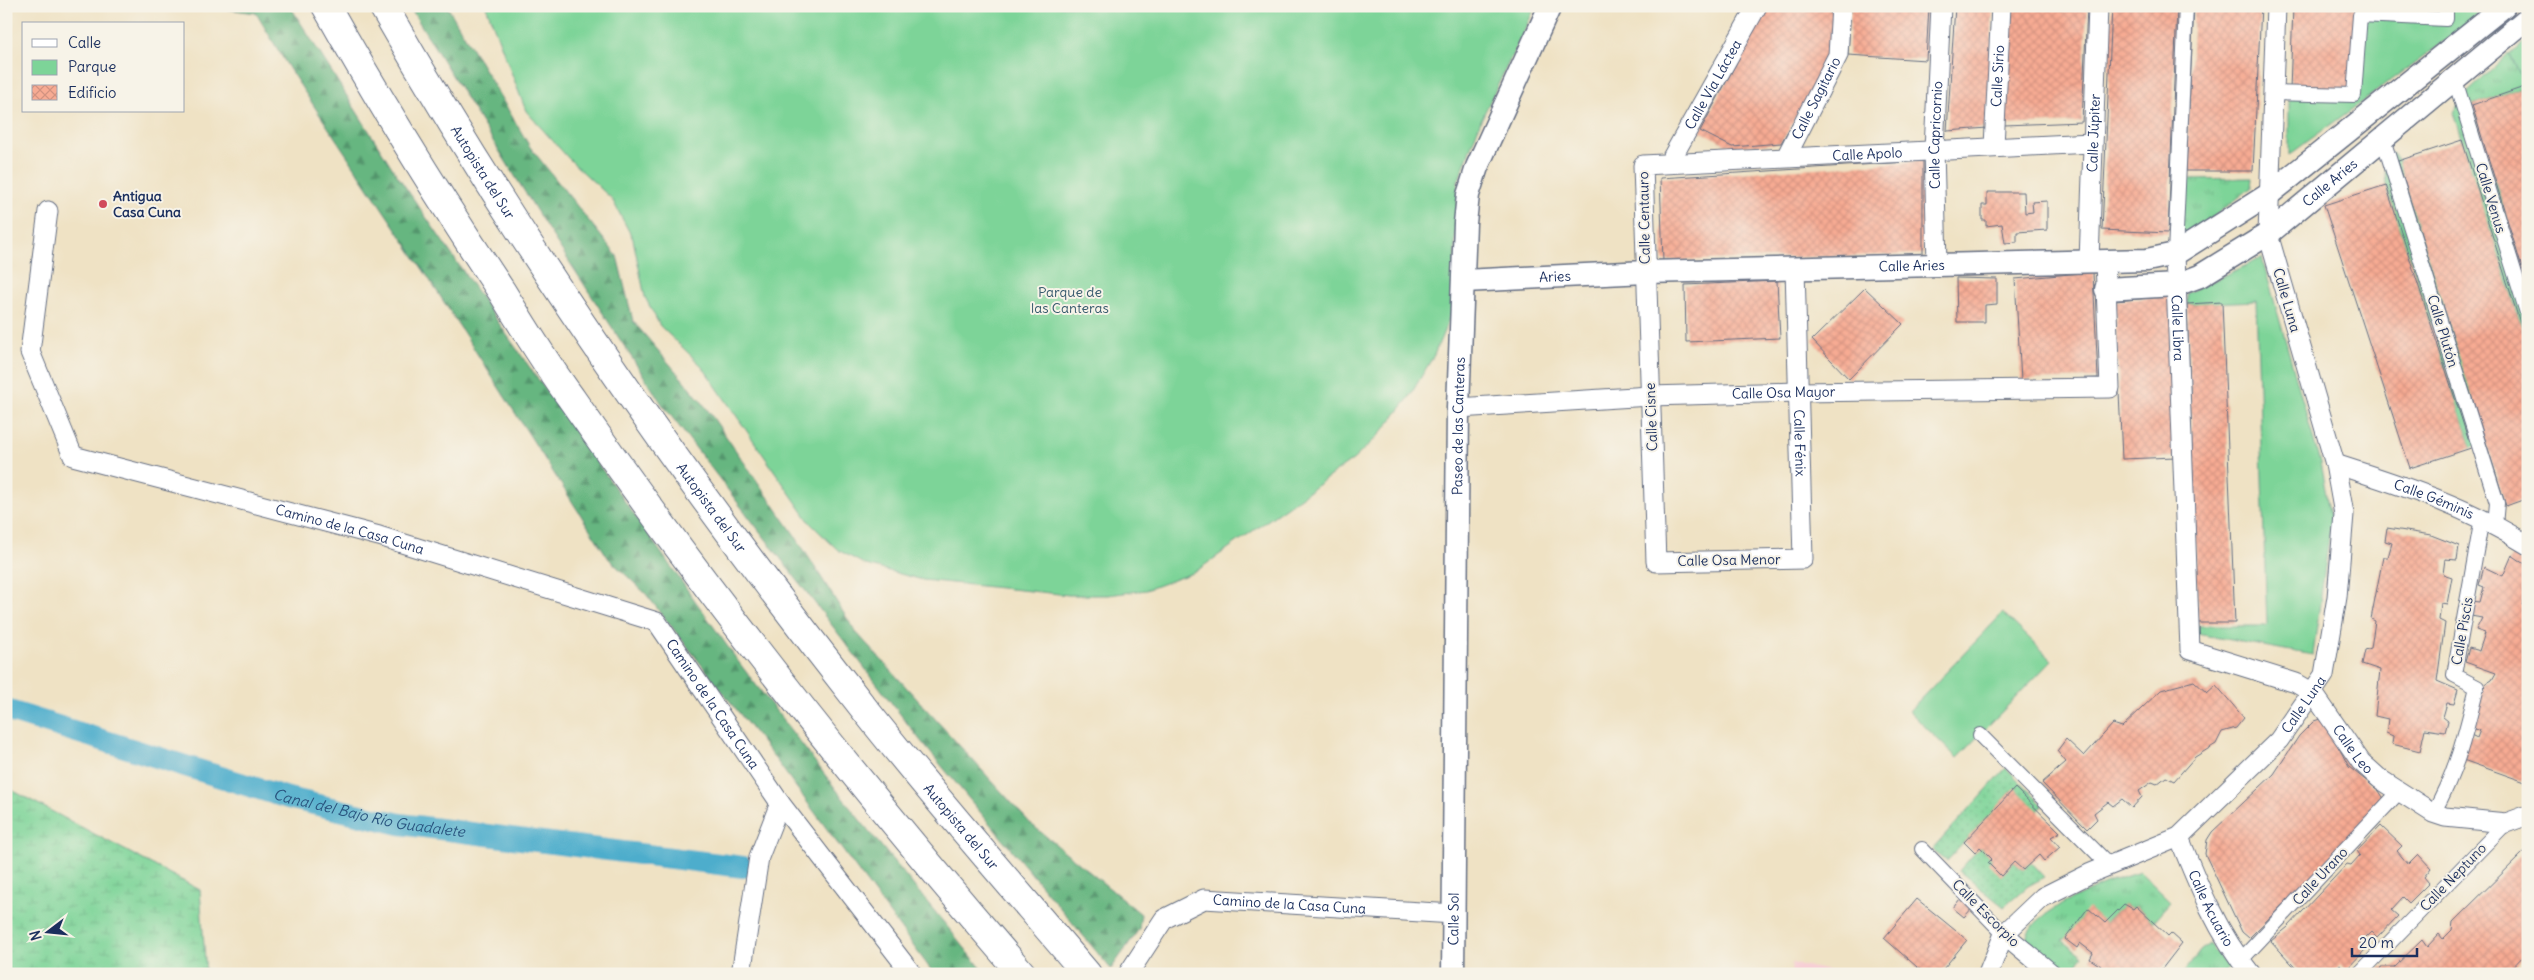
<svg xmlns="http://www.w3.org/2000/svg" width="2534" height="980" font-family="Delius,sans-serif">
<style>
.built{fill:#f7cfd5}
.grass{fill:url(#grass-tufts);stroke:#4c827b}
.forest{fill:url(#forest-firs);stroke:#40726f}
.wetland{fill:url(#wetland-marsh);stroke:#4c827b}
.park{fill:#7dd498;stroke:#4c827b}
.garden{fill:url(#garden-dots);stroke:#4c827b}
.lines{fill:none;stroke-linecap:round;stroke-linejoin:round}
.canal{stroke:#4dadcc;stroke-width:22}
.building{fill:url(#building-cross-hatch)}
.pedestrian-casing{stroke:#656e82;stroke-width:16}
.minor-casing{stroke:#656e82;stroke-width:21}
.tertiary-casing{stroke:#656e82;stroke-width:25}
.motorway-casing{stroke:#656e82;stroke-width:30}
.pedestrian{stroke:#fff;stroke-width:14}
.minor{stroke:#fff;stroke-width:19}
.tertiary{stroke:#fff;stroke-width:22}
.motorway{stroke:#fff;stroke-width:28}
.poi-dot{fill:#d1495b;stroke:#f7f3e8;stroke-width:2}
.labels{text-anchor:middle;stroke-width:4;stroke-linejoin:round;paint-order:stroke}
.street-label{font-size:14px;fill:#1b2f5e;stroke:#f7f3e8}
.poi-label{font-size:14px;font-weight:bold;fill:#1b2f5e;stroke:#f7f3e8;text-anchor:start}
.park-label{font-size:14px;fill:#34586c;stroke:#f7f3e8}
.water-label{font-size:15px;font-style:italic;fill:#2a557f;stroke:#f7f3e8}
</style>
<defs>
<pattern id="grass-tufts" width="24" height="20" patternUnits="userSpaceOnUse" patternTransform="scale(1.25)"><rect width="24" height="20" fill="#7dd498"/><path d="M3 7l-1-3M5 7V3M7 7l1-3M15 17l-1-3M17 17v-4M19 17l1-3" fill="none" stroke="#6bb685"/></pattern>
<pattern id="forest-firs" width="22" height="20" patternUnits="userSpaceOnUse" patternTransform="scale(1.25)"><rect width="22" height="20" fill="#66b680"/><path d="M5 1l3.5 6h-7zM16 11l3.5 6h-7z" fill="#53946c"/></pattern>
<pattern id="wetland-marsh" width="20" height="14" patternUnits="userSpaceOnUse" patternTransform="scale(1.25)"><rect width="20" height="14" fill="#7dd498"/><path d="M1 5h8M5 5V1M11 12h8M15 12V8" fill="none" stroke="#6bb685"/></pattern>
<pattern id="garden-dots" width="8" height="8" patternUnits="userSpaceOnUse" patternTransform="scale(1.25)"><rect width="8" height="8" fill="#7dd498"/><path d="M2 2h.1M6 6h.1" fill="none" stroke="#6bb685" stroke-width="1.8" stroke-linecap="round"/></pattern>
<pattern id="building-cross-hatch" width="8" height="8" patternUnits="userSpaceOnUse" patternTransform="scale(1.25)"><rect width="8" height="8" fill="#f7ab93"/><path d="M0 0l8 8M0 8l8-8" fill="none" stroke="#d39381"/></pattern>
</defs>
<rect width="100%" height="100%" fill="#f7f3e8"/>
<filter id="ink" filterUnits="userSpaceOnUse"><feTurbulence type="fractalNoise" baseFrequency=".02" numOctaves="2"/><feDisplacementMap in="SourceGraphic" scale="10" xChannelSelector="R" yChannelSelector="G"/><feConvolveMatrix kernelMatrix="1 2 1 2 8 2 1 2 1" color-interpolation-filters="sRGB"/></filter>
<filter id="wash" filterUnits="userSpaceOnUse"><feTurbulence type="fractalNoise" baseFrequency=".0096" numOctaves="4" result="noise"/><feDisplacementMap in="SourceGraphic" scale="20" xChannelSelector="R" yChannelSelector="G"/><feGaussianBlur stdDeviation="1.12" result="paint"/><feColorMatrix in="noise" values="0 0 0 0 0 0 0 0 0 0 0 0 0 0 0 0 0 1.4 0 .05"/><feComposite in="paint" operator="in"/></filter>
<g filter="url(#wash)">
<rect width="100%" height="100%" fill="#efe2c4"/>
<!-- built -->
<polygon class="built" points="1792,963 1843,974 1791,974"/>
<!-- grass -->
<g class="grass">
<polygon points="2509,54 2527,86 2472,105 2528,290 2528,347 2453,113 2467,93"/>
<polygon points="2393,153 2398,161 2487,443 2471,448 2386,185 2384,160"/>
<polygon points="2252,178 2251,188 2179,243 2184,179"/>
<path d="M2140 872 2171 902 2153 922 2136 906 2133 909 2124 904 2105 923 2062 940 2083 956 2070 974 2026 940C2028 911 2115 879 2140 872Z"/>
<polygon points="2209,944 2228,968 2223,974 2183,974 2200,951"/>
</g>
<!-- forest -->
<g class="forest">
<polygon points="216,6 290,6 393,169 509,338 740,664 855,814 986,974 934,974 776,760 646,594 609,559 424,271 290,70 256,13 212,7"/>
<polygon points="409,6 447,6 530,147 617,256 633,321 702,402 794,534 855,631 1031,824 1141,914 1139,929 1111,969 920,740 662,404 546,226"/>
</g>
<!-- wetland -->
<polygon class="wetland" points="6,787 200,890 206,974 6,974"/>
<!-- park -->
<g class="park">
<polygon points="486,6 1536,6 1481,120 1458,182 1452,312 1434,355 1408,399 1381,433 1354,459 1195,572 1146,590 1108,595 1069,595 923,580 866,565 838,550 811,524 702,366 660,326 645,297 633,239 612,199 570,160 526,111"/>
<polygon points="2442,6 2486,6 2459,31 2289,155 2289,94 2360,15"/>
<polygon points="2528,39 2528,90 2510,54"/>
<polygon points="2262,258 2320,462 2331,522 2313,655 2197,634 2196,626 2267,626 2256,301 2187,304 2187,293"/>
<polygon points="2003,613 2052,660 1957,758 1909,711"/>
</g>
<!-- garden -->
<g class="garden">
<polygon points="2006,768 2043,805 2038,811 2015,788 1947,861 1932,850"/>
<polygon points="1980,847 1992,859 1989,862 2001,876 2014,862 2023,870 2031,862 2045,877 2028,886 2004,907 1959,871"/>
</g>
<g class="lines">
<!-- canal -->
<path class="canal" id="s1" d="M6 710 288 798 400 824 743 867"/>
</g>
<g id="blocks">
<!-- building -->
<g class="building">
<polygon points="1767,6 1835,6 1833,52 1781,143 1732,147 1700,131"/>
<polygon points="1851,6 1929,6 1926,60 1848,55"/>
<polygon points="1955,6 1993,6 1988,128 1947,131"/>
<polygon points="2010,6 2087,6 2082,122 2004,125"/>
<polygon points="2112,6 2177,6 2168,233 2102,230"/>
<polygon points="2194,6 2261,6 2253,171 2186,171"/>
<polygon points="2293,6 2360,6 2354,95 2290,90"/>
<polygon points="2377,6 2442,6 2442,16 2377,12"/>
<polygon points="2527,86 2528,90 2527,284 2472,105"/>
<polygon points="2462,140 2528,348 2528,498 2506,506 2398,161"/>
<polygon points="1923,161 1923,254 1663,261 1660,178"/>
<polygon points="2386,185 2471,448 2410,468 2324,205"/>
<polygon points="1987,192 2024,192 2025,213 2033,212 2032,202 2047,201 2047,230 2017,232 2017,242 2005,243 2002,224 1986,226 1986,220 1982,220 1982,205 1987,205"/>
<polygon points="2093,272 2098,378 2021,380 2015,279"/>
<polygon points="1956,278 1997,279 1997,304 1985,305 1985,322 1957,322"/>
<polygon points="1777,281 1780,338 1686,342 1685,285"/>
<polygon points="1865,288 1903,324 1849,379 1812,340"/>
<polygon points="2172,296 2176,457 2122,459 2115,301"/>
<polygon points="2222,302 2235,623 2198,623 2187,304"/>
<polygon points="2387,528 2431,535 2459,546 2457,560 2445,559 2443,574 2452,577 2447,604 2441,603 2439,620 2445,623 2437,681 2458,690 2454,704 2447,703 2443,717 2448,721 2445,732 2425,729 2420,751 2392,744 2393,736 2386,733 2388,719 2375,716 2380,670 2362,664 2365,650 2371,648 2375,621 2371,619 2383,557 2388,557 2392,543 2385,541"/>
<polygon points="2512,555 2528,566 2528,588 2522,605 2528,607 2528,783 2463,760 2469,734 2477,738 2480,730 2473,729 2482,686 2492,680 2496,673 2465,662 2469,648 2479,651 2485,633 2476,630 2482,618 2471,616 2472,601 2480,602 2484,587 2479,585 2484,567 2503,576"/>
<polygon points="2194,681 2207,693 2216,685 2244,718 2236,728 2222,732 2216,744 2195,757 2174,781 2166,777 2157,784 2152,782 2139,791 2142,797 2132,808 2122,799 2113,806 2108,802 2094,813 2097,819 2087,829 2042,783 2066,762 2057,751 2066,739 2084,756 2113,724 2122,727 2161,690"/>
<polygon points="2320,719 2329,729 2349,767 2379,791 2383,797 2383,806 2249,938 2242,932 2205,854 2207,840 2212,832 2274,774 2299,736 2314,721"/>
<polygon points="2015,788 2060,832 2051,837 2060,847 2044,861 2039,855 2023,870 2014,862 2001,876 1988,863 1992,859 1980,847 1975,853 1964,842"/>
<polygon points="2381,826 2402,846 2397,851 2408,864 2418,854 2431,868 2424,877 2429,883 2409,903 2403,897 2391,910 2398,916 2377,938 2371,932 2360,943 2365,950 2346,970 2340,964 2333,974 2301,974 2271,941 2288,927 2347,864 2351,865 2360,855 2357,851"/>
<polygon points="2528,848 2528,951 2506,974 2378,974 2381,967 2394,967 2422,940 2427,947 2439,934 2443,939 2452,930 2453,922"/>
<polygon points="1963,895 1975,905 1964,917 1953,908"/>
<polygon points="1917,899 1967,940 1939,974 1925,974 1884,938"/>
<polygon points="2124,904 2133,909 2136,906 2168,936 2171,933 2182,943 2158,974 2104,974 2099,969 2101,966 2090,959 2093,953 2080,943 2077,948 2065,939 2088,908 2105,923"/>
</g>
</g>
</g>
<g filter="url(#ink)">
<use href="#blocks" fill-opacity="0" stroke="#656e82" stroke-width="1"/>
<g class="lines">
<defs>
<g id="pedestrian">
<polyline points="2455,80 2528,316"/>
<polyline points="2272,93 2354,95 2360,15 2446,19 2446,6"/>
<polyline points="2383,139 2497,503 2495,525"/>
<polyline points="2175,254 2186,6"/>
<polyline points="1980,735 2109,865"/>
<path d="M2433 813C2456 774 2466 732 2477 687L2454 675 2482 518"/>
<polyline points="1922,849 2004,934"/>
<polyline points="2240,961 2399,792"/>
<polyline points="2359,974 2506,823"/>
</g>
<g id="minor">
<path id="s2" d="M1994 146 2001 6"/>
<path id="s3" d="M1786 157 1838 55 1841 6"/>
<path id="s4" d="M1669 163 1757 6"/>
<path id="s5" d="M48 211 30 352 73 456 379 536 657 622 780 803"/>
<path id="s6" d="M2175 254 2190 650 2296 683 2313 693 2361 762 2380 779 2433 813 2445 817 2506 823 2528 815"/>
<path id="s7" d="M2089 261 2098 6"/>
<path id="s8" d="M1937 264 1934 149 1941 6"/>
<path id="s9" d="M1795 268 1803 559 1656 562 1643 165 2091 143"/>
<path id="s10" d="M1458 408 1650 396 1799 392 2110 388 2105 261"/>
<path id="s11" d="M2335 464C2404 486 2466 506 2528 545"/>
<path id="s12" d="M2179 837C2198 885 2218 934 2251 974"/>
<polyline points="2004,934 2052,974"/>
<polyline points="741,974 759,857 780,803 912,974"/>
<path id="s13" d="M1128 974 1164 919 1204 899 1454 914"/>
<path id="s14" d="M1988 974 2004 934 2043 897 2091 873 2179 837 2279 740 2324 675 2337 597 2344 514 2335 464 2268 234 2276 6"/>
</g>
<g id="tertiary">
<path id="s15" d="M1464 281 1646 272 2147 260 2175 254 2268 195 2504 6"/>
<path id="s16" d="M2106 289 2176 285 2200 276 2268 234 2528 18"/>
<path id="s17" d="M1453 974 1458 408 1465 223 1468 195 1477 167 1550 6"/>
</g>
<g id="motorway">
<path d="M326 6C381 104 440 199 502 292 524 328 546 364 571 398 710 598 862 789 1022 974"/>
<path id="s18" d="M383 6C524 253 690 488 866 711 937 801 1013 887 1087 974"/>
</g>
</defs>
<!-- pedestrian casing -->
<use href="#pedestrian" class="pedestrian-casing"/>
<!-- minor casing -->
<use href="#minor" class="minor-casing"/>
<!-- tertiary casing -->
<use href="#tertiary" class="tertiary-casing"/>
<!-- motorway casing -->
<use href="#motorway" class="motorway-casing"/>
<!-- pedestrian -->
<use href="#pedestrian" class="pedestrian"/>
<!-- minor -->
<use href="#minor" class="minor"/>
<!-- tertiary -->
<use href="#tertiary" class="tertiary"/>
<!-- motorway -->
<use href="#motorway" class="motorway"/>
</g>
</g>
<!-- markers -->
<circle class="poi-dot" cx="103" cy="204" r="5"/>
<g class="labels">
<!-- street labels -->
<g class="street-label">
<text dy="5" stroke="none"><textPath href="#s2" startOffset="70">Calle Sirio</textPath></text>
<text dy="5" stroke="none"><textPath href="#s4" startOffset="90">Calle Vía Láctea</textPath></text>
<text dy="5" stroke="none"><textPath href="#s3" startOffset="66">Calle Sagitario</textPath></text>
<text dy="5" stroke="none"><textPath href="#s7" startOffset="128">Calle Júpiter</textPath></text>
<text dy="5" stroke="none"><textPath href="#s8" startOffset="129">Calle Capricornio</textPath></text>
<text dy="5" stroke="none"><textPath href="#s9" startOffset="1060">Calle Apolo</textPath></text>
<text dy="5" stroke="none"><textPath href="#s18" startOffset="194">Autopista del Sur</textPath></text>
<text dy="5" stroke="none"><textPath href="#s16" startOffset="256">Calle Aries</textPath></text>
<text transform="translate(2491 198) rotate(73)" y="5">Calle Venus</text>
<text transform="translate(1644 218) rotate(-91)" y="5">Calle Centauro</text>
<text dy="5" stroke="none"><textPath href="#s15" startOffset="448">Calle Aries</textPath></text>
<text dy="5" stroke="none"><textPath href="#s15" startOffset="91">Aries</textPath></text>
<text transform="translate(2287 300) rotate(74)" y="5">Calle Luna</text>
<text dy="5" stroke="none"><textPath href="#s6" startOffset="74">Calle Libra</textPath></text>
<text transform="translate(2443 331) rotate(73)" y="5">Calle Plutón</text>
<text dy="5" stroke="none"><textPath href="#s10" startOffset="326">Calle Osa Mayor</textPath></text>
<text transform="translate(1651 417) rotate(-92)" y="5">Calle Cisne</text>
<text dy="5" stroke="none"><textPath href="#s17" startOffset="548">Paseo de las Canteras</textPath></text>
<text dy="5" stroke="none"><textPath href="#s9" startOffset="175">Calle Fénix</textPath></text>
<text dy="5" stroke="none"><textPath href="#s11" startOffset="105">Calle Géminis</textPath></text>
<text dy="5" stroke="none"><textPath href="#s18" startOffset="600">Autopista del Sur</textPath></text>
<text dy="5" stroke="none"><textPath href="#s5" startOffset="541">Camino de la Casa Cuna</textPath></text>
<text transform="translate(1729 560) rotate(-1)" y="5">Calle Osa Menor</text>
<text transform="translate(2462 631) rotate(-80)" y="5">Calle Piscis</text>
<text dy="5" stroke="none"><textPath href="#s5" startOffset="961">Camino de la Casa Cuna</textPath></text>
<text dy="5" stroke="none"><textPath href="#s14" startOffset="428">Calle Luna</textPath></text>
<text dy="5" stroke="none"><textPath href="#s6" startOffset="596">Calle Leo</textPath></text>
<text dy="5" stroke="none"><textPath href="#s18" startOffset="1005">Autopista del Sur</textPath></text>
<text transform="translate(2320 876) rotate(-47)" y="5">Calle Urano</text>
<text transform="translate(2453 877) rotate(-46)" y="5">Calle Neptuno</text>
<text dy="5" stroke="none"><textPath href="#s13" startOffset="196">Camino de la Casa Cuna</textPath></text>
<text dy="5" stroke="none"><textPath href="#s12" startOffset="78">Calle Acuario</textPath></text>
<text transform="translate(1986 913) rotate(45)" y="5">Calle Escorpio</text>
<text dy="5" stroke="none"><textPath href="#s17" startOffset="55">Calle Sol</textPath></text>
</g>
<!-- poi labels -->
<g class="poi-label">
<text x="113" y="201">Antigua<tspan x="113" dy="16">Casa Cuna</tspan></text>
</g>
<!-- park labels -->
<g class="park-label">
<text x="1070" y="297">Parque de<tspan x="1070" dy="16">las Canteras</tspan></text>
</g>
<!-- water labels -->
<g class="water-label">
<text dy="5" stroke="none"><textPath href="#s1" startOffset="378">Canal del Bajo Río Guadalete</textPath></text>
</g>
</g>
<!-- margin -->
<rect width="2534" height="980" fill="none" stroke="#f7f3e8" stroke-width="25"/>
<!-- legend -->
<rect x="22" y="22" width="162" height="90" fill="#f7f3e8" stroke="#9fa5b1"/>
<rect x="32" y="39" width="25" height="8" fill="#ffffff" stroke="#9fa5b1"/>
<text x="68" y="48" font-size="15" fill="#1b2f5e">Calle</text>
<rect x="32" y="60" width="25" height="15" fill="#7dd498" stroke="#9fa5b1"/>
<text x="68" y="72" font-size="15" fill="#1b2f5e">Parque</text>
<rect x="32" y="85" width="25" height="15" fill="url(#building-cross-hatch)" stroke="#9fa5b1"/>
<text x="68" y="98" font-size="15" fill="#1b2f5e">Edificio</text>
<!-- north arrow -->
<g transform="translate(48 932) rotate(254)" stroke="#f7f3e8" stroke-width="4" paint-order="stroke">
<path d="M0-4L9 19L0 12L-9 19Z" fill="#1b2f5e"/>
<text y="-8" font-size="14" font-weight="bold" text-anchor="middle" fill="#1b2f5e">N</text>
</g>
<!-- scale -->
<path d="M2352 948v8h65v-8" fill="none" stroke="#1b2f5e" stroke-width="2.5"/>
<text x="2359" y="948" font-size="15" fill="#1b2f5e" stroke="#f7f3e8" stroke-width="4" paint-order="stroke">20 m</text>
</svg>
